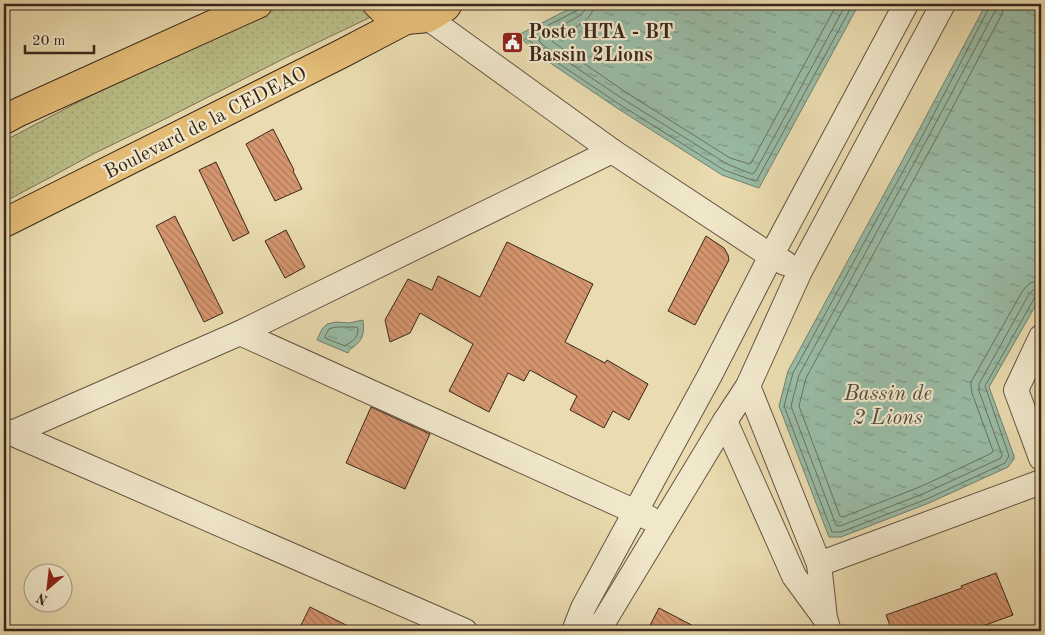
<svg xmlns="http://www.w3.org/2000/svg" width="1045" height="635" font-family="'Old Standard TT',serif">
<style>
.garden{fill:url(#garden-dots);stroke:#7a7352}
.water{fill:url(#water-ripples);stroke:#73806f}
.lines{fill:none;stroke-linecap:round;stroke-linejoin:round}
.shore{stroke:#697261;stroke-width:1}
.building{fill:url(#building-back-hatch);stroke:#39271c}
.minor-casing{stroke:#655441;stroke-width:26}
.primary-casing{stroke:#39271c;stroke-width:30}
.minor{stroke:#f1e8cc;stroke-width:24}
.primary{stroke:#e5be78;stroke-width:28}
.labels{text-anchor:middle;stroke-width:4.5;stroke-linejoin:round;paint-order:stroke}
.poi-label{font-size:20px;font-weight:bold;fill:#39271c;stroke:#f1e8cc;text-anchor:start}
.street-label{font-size:20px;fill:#39271c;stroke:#f1e8cc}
.water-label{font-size:21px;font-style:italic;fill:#514c3e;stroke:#f1e8cc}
</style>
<defs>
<pattern id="garden-dots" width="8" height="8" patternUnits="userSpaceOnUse" patternTransform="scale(1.25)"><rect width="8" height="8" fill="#bcbf88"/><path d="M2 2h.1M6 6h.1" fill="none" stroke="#a2a475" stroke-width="1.8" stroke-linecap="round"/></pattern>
<pattern id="water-ripples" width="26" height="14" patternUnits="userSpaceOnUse" patternTransform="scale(1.25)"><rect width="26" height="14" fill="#99bca6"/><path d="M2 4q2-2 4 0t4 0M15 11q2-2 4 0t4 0" fill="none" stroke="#7e9986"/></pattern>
<pattern id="building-back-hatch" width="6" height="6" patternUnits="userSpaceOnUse" patternTransform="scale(1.25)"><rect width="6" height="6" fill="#d5956f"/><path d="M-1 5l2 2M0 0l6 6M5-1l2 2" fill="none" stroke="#ae7a5a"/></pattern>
</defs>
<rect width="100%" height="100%" fill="#eadcb0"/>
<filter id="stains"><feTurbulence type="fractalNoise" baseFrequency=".004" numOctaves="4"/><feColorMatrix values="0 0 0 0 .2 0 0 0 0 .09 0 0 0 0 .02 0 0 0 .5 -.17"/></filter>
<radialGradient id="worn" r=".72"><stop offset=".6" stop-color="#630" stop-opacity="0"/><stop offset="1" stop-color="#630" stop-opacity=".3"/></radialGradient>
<!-- garden -->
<polygon class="garden" points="285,4 363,4 371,17 287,57 163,120 95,153 51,177 4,202 4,141 84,99"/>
<!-- water -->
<g class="water">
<polygon points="579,4 859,4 759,188 722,175 617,108 537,54 518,35"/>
<polygon points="986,4 1041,4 1041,296 989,387 1014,456 1014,459 1008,467 929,503 841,537 829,537 779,406 788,371 921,126"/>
<path d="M363 320C364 329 364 338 357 344 353 348 350 348 348 353L317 340 322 329 327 324 336 322 349 323Z"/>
</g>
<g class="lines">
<!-- shore -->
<g class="shore">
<polyline points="580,4 580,7 578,10 529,35 528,39 540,51 619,104 724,170 755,181 757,180 853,4"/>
<polyline points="587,4 585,10 581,15 540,37 539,41 544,46 623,99 727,164 752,174 755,172 846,4"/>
<path d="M594 4C593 24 568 30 553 38L552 40 553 42 627 93 730 158 749 164 751 163 837 4"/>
<polyline points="990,4 989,8 926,129 793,373 784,406 832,532 841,532 927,499 1005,463 1009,456 985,386 1035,297 1037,295 1041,294"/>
<polyline points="996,4 995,11 931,132 799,375 791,406 836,525 840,526 925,493 1001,458 1002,455 979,391 979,384 1029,294 1035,289 1041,288"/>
<polyline points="1004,4 1002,14 938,135 806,378 799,406 840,516 843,517 922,486 992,453 993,451 972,393 971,387 971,382 1023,290 1030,283 1041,280"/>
<path d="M336 327H357L358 329C358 339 352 341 345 346L325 338V336L329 329Z"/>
</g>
</g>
<!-- building -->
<g class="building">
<polygon points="273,129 294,170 293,171 302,189 275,201 246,144"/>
<polygon points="216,162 249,233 233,241 199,170"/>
<polygon points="175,216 223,313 204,322 156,226"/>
<polygon points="286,230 305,267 285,278 265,241"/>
<polygon points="706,236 724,248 728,255 729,260 695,325 668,311"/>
<polygon points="507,242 593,284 565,342 605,363 607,360 648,384 629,420 613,411 604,428 570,410 577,396 530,370 524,381 508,373 489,412 449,391 473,344 420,313 410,333 390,342 385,320 408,279 432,290 438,276 480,297"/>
<polygon points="371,407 430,434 405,489 346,463"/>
<polygon points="996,573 1013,615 969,631 892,631 886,615 962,588 961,586"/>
<polygon points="310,607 358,631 298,631"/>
<polygon points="659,608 703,631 647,631"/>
</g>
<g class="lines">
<defs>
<g id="minor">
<polyline points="428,18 612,151 771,256 785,263"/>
<polyline points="240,333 649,518"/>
<polyline points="1041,337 1016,390 1041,458"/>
<polyline points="748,386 819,564 825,618 829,631"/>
<polyline points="725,421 794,576 824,617"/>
<polyline points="4,430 465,631"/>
<polyline points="12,433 240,333 612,151"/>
<polyline points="819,564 1041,482"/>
<polyline points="574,631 583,608 710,375 771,256 906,4"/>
<polyline points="592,631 604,621 725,421 748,386 800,271 943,4"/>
</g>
<g id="primary">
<polyline points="377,4 386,13 406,20 428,18 446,7 448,4"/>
<polyline points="4,120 19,112 258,4"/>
<polyline points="4,223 341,54 406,20"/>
</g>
</defs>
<!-- minor casing -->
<use href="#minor" class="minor-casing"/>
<!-- primary casing -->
<use href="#primary" class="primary-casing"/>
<!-- minor -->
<use href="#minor" class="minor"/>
<!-- primary -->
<use href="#primary" class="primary"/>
</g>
<!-- icons -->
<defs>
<symbol id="civic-square" viewBox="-11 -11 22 22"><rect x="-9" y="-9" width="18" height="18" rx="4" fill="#8f2418" stroke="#f1e8cc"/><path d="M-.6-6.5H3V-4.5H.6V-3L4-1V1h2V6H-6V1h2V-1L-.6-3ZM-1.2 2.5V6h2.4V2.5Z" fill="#fff"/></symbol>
</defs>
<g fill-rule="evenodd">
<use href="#civic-square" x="500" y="30" width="25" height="25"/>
</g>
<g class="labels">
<!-- poi labels -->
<g class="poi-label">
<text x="528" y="38">Poste HTA - BT<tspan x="528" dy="23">Bassin 2Lions</tspan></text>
</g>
<!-- street labels -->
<g class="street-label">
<text transform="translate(205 122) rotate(-27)" y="7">Boulevard de la CEDEAO</text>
</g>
<!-- water labels -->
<g class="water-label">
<text x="888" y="400">Bassin de<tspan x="888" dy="24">2 Lions</tspan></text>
</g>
</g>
<!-- margin -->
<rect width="1045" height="635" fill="none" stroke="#eadcb0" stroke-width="20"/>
<rect x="5" y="5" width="1035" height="625" fill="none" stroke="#39271c" stroke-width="2.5"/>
<rect x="10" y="10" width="1025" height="615" fill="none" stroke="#39271c"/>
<!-- north arrow -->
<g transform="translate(48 588) rotate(208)"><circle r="24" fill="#f1e8cc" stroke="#a79b86"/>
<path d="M0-4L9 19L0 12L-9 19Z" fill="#8f2418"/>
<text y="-8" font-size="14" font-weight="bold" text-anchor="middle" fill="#39271c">N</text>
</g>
<!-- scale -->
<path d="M25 45v8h69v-8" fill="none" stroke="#39271c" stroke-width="2.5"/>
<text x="32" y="45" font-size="15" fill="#39271c" stroke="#f1e8cc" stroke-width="4" paint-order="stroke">20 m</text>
<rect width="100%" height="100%" filter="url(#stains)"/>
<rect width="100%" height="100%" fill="url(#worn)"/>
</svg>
